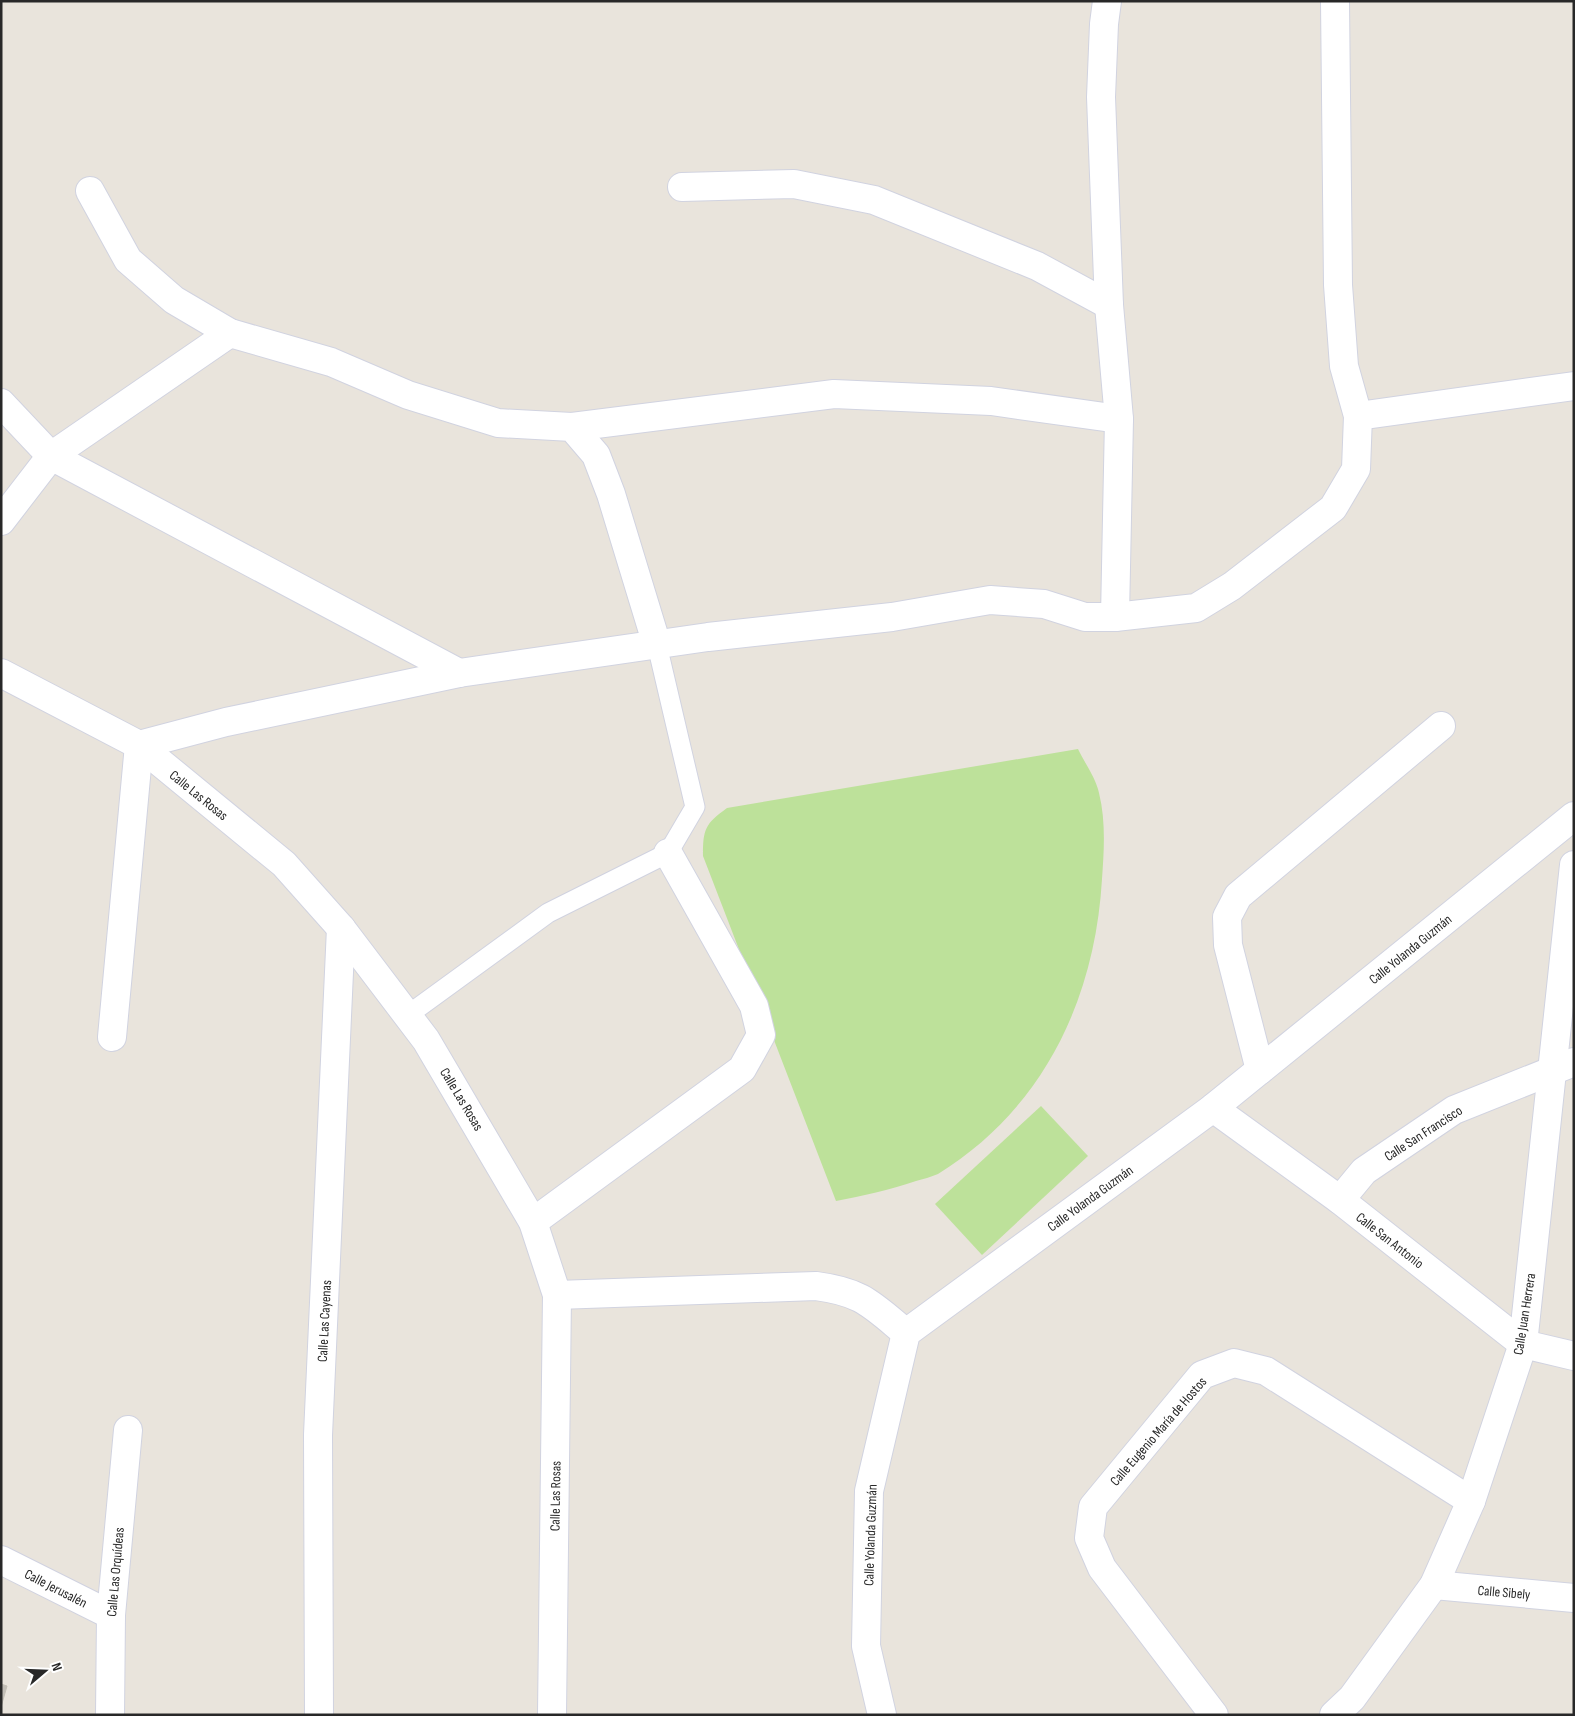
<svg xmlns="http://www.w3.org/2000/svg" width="1575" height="1716" font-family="'Sofia Sans Condensed',sans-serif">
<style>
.pitch{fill:#bde19a}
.building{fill:#c2beb7;stroke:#c4c0b6}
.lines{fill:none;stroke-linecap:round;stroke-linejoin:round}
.lane-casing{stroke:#d1d3e0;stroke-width:21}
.street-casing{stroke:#d1d3e0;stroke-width:30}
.lane{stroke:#fff;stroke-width:19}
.street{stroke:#fff;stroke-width:28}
.labels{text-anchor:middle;stroke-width:4.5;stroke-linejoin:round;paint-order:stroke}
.street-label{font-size:14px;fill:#282828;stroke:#fff}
</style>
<rect width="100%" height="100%" fill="#e9e4dc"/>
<!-- pitch -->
<g class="pitch">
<path d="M1078 749C1084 762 1096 778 1099 793 1106 821 1104 851 1102 879 1095 1000 1043 1109 938 1174 931 1177 923 1179 916 1181 889 1190 863 1196 836 1201L703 856C703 829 705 824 727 808Z"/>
<polygon points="1041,1106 1088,1156 982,1255 935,1204"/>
</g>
<!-- building -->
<polygon class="building" points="1,1684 7,1686 1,1707"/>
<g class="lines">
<defs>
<polyline id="lane" points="408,1015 548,913 668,853 695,807 657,645"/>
<g id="street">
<polyline points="1107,1 1104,24 1101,97 1109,305 1119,419 1115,617"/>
<polyline points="682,187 794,184 874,200 1037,266 1109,305"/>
<polyline points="90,191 128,260 174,300 230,333 331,362 408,395 498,423 572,427 596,455 611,494 657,645"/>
<polyline points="1,403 51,456 459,673"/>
<polyline points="1358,416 1574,386"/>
<polyline points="572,427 834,394 991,401 1119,419"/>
<polyline points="1,521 51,456 230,333"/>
<polyline points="1,673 139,745 284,864 341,928 426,1040 533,1222 557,1295 552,1715"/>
<polyline points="112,1037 139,745 226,722 459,673 708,637 892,617 990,600 1044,604 1085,617 1115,617 1196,608 1232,586 1333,508 1356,469 1358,416 1344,366 1338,285 1335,1"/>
<polyline points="1260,1070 1228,945 1227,917 1238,896 1441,726"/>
<polyline points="1213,1108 1340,1200 1523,1344 1574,1356"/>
<polyline points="1340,1200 1364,1171 1454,1110 1574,1062"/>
<polyline points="533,1222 742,1069 761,1035 754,1006 668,853"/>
<path d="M557 1295 816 1286C862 1292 871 1304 906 1333"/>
<polyline points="1,1560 111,1615"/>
<polyline points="1434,1585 1574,1598"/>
<polyline points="110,1715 111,1615 128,1430"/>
<polyline points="319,1715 318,1435 341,928"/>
<polyline points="882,1715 866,1646 869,1491 906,1333 1213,1108 1574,816"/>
<polyline points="1214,1715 1102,1568 1089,1538 1093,1507 1202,1375 1234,1363 1266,1371 1471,1501"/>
<polyline points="1334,1715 1352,1698 1434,1585 1471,1501 1523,1344 1574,865"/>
</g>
</defs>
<!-- lane casing -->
<use href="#lane" class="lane-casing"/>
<!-- street casing -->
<use href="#street" class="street-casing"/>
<!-- lane -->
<use href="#lane" class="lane"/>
<!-- street -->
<use href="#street" class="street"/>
</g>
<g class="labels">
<!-- street labels -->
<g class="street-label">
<text transform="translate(199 795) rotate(39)" y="5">Calle Las Rosas</text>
<text transform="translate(1410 949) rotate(-39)" y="5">Calle Yolanda Guzmán</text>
<text transform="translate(462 1099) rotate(59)" y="5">Calle Las Rosas</text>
<text transform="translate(1423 1133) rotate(-33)" y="5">Calle San Francisco</text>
<text transform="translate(1090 1198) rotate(-36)" y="5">Calle Yolanda Guzmán</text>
<text transform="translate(1390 1240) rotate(38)" y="5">Calle San Antonio</text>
<text transform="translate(1524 1314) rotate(-81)" y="5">Calle Juan Herrera</text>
<text transform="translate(324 1321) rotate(-87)" y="5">Calle Las Cayenas</text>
<text transform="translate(1158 1431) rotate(-49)" y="5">Calle Eugenio María de Hostos</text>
<text transform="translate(555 1496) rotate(-89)" y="5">Calle Las Rosas</text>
<text transform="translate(870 1535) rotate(-88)" y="5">Calle Yolanda Guzmán</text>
<text transform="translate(115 1572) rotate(-85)" y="5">Calle Las Orquídeas</text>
<text transform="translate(56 1588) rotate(27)" y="5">Calle Jerusalén</text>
<text transform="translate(1504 1592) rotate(5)" y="5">Calle Sibely</text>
</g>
</g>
<!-- border -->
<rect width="1575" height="1716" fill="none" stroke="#282828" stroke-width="5"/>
<!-- north arrow -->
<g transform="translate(45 1671) rotate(71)" stroke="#ffffff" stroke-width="4" paint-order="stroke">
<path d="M0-4L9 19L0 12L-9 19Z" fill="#282828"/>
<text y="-8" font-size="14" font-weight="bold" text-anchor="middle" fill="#282828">N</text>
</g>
</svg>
